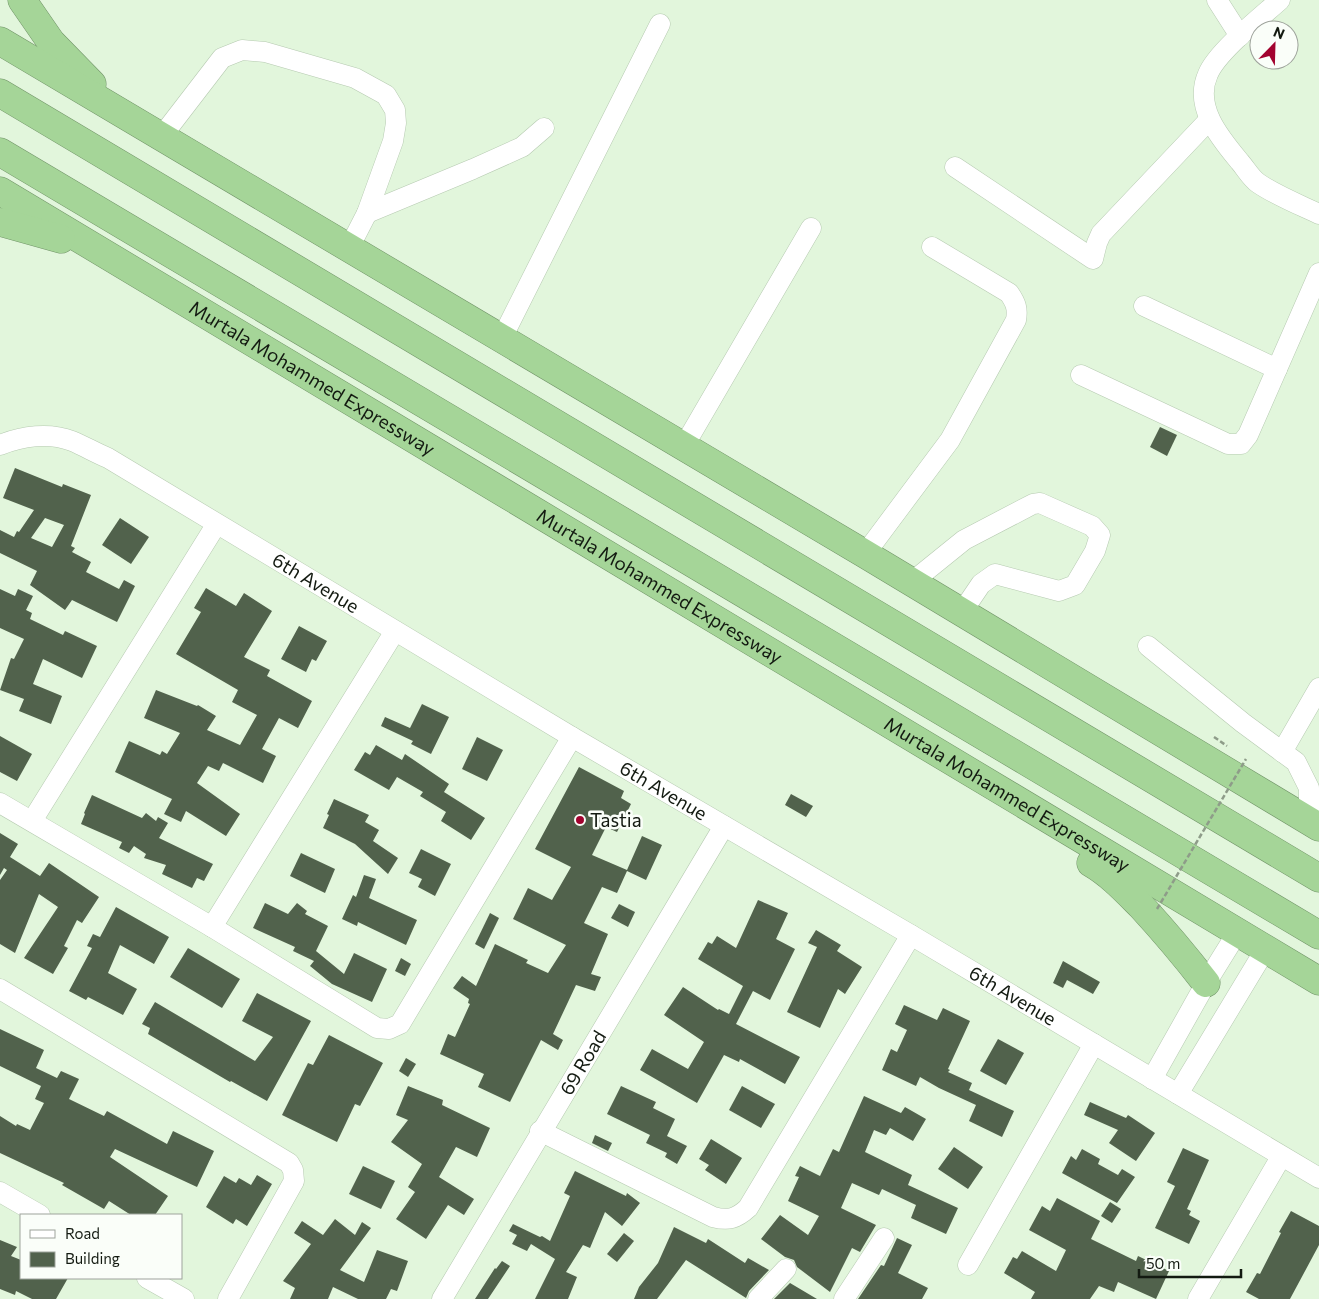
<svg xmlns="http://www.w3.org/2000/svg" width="1319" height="1299" font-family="Commissioner,sans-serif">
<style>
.building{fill:#51624c;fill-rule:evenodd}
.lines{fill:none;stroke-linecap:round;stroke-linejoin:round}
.minor-casing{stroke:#b6cab1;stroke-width:21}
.highway-casing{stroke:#729469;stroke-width:29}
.path{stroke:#8e9c89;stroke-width:2.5;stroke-dasharray:5 2.5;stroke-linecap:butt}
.minor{stroke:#fff;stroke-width:20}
.highway{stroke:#a5d598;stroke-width:28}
.path-bridge{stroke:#8e9c89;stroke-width:2.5;stroke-dasharray:5 2.5;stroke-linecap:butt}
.poi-dot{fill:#a2032f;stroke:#fafef9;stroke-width:2}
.labels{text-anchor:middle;stroke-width:5;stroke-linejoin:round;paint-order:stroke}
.street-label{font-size:19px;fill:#131a11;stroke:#fafef9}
.poi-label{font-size:19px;fill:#131a11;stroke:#fafef9;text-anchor:start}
</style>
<rect width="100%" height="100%" fill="#e2f6dc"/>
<!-- building -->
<g class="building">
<polygon points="1160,427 1177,435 1167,456 1150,447"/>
<path d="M15 468 62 487 63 484 91 495 71 546 75 548 72 552 91 562 86 572 119 589 124 580 135 586 117 622 72 600 65 610 30 585 37 571 0 553V530L14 537 17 531 19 532 34 510 3 498ZM45 518 64 525 52 547 31 538Z"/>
<polygon points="120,518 149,537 131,564 102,545"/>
<polygon points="206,588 236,606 244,593 272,611 244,657 270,670 267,676 312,701 298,728 279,718 262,749 276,756 263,783 223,763 219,771 208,766 197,783 240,814 226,836 186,811 181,822 164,814 172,799 115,772 129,741 160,755 162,751 167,754 180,733 144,718 156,690 197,706 198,705 216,716 207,730 240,745 257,715 232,702 238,690 176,654 201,612 194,608"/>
<polygon points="0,589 15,596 18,589 33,596 26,610 32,613 30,619 63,635 65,631 97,646 82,678 43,659 33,684 62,696 51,724 19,711 24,699 0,690 11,658 14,659 24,639 0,628"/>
<polygon points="299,626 327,641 316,661 312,659 306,672 281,659"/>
<polygon points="422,704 449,717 431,754 411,744 413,741 381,726 385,717 410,728"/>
<polygon points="0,736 32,754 17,781 0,772"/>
<polygon points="477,737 503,750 487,781 462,769"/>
<polygon points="376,745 402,760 405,754 449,784 444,792 485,818 471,840 441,821 446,812 420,796 423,792 397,777 389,790 354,770 365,752 370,755"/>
<polygon points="579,767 624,791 621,798 631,804 617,832 606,827 592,855 627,870 642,836 662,845 646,880 627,871 617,893 602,887 584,923 608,934 591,974 601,977 595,991 576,985 553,1034 563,1040 558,1050 541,1040 510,1102 478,1087 484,1074 440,1054 448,1034 455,1037 470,1004 468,1003 469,999 453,988 462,976 476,986 495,944 528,960 526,963 548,973 566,945 513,919 528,888 552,900 571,867 535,849"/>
<polygon points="791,794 813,806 806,817 785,805"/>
<polygon points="92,795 142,818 146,813 156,821 158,817 168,823 159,838 213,864 204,881 197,878 192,888 162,874 166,865 144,858 146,854 134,846 129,853 119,848 122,842 81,824 85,814 84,813"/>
<polygon points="334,799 369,815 365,822 379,830 373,841 398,858 388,874 355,844 323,828 329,815 327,814"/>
<polygon points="0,833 18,844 10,857 40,876 49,863 99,897 82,923 77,920 64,946 68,948 53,974 24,958 58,907 39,894 15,953 0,944 0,880 7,870 4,868 0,875"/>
<polygon points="421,849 451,864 435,896 418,887 422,879 409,873"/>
<polygon points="301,853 335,869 325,893 290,876"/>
<polygon points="364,875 376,879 369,898 417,920 406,945 358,922 357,926 342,919 353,895 356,897"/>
<polygon points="758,900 788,913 776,939 795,949 770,1000 753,991 736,1024 800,1057 785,1084 740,1059 739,1062 724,1055 697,1103 640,1070 652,1049 688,1069 704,1042 664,1015 683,987 718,1010 719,1009 729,1014 743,986 698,959 708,942 712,944 717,936 736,948"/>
<polygon points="265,903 288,914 297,903 307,911 305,914 328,926 316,951 344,974 354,953 387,969 372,1002 332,984 310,966 314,961 293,951 295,947 253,928"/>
<polygon points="619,904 635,912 628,927 611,918"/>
<polygon points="116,907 169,937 154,964 120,945 108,973 137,989 123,1015 88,997 86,1000 69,991 92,948 87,946 93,934 100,937"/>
<polygon points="490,913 499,918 484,949 475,944"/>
<polygon points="816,930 841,945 837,951 862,967 845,994 838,989 820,1028 787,1012 817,947 808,943"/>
<polygon points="188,948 240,979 222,1008 170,977"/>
<polygon points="401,958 411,964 405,976 395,971"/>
<polygon points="1063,961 1100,982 1093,994 1067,980 1063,988 1053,983"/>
<polygon points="257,993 311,1021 267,1101 231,1081 230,1082 148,1034 150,1028 142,1024 155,1002 255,1061 273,1037 242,1021"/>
<polygon points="904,1005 937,1020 943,1008 970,1021 948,1069 950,1070 948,1072 972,1083 969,1090 1014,1111 1002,1137 969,1121 976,1105 939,1088 920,1077 916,1086 882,1070 891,1049 897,1052 907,1030 895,1024"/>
<polygon points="0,1029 44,1050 36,1068 57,1078 61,1071 79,1079 69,1099 104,1116 107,1111 167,1144 173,1131 214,1151 197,1187 115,1149 110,1157 168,1196 155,1215 131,1215 109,1201 104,1209 62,1185 64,1183 0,1153 0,1116 16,1126 17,1124 30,1130 44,1103 35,1099 41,1086 0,1066"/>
<polygon points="329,1035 383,1063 360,1106 355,1104 337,1142 282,1115 308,1063 313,1065"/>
<polygon points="998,1039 1024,1053 1006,1085 980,1071"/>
<polygon points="406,1058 416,1064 408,1077 399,1071"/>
<polygon points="408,1086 443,1100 442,1105 490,1128 477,1157 456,1147 439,1177 474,1199 464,1215 448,1205 426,1239 396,1219 415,1192 408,1187 422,1164 391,1142 408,1120 396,1115"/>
<polygon points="621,1086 656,1102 653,1108 675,1119 667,1136 687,1146 677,1164 665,1157 667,1153 646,1143 650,1135 607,1114"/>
<polygon points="742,1086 775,1104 761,1128 729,1110"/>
<polygon points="864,1096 901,1113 905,1107 926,1119 913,1141 890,1128 886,1135 874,1130 865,1152 912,1175 908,1185 958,1208 946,1234 911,1218 916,1205 882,1189 879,1195 852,1183 841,1208 876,1225 860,1252 852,1248 830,1292 797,1267 794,1260 785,1257 761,1239 780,1215 808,1235 819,1216 788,1201 799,1177 795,1176 800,1166 820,1176 833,1149 839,1152"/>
<polygon points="1090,1102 1126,1118 1128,1115 1155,1133 1136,1161 1109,1143 1118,1130 1084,1115"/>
<polygon points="595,1135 612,1143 608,1151 592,1143"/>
<polygon points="711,1139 742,1158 726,1184 705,1170 709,1165 699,1159"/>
<polygon points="954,1147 983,1167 968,1189 938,1169"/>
<polygon points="1183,1148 1209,1160 1187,1209 1191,1211 1189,1215 1200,1221 1189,1244 1155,1228 1175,1186 1167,1182"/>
<polygon points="1082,1149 1100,1159 1098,1164 1118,1175 1122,1169 1135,1177 1117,1203 1062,1173 1071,1156 1076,1160"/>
<polygon points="363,1166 395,1181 381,1209 349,1194"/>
<polygon points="575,1171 626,1196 627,1193 640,1203 622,1226 605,1212 590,1248 583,1245 566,1272 577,1277 568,1299 535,1299 555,1259 531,1244 527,1251 512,1244 517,1235 509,1231 513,1224 540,1237 542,1236 550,1241 570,1196 564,1193"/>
<polygon points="257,1175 272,1184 247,1226 236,1219 233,1224 206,1207 224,1176 236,1183 239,1178 251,1185"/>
<polygon points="1057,1198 1100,1221 1091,1239 1136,1261 1138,1256 1169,1271 1156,1299 1118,1282 1114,1292 1099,1286 1090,1299 1031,1299 1035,1292 1004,1273 1013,1257 1017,1259 1022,1251 1056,1271 1066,1250 1029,1230 1042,1206 1050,1211"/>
<polygon points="1110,1202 1121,1209 1112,1223 1101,1216"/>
<polygon points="1291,1211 1319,1226 1319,1245 1290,1299 1259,1299 1246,1292 1257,1273 1260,1274 1281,1233 1279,1232"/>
<polygon points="335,1219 355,1235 362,1222 371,1228 340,1270 364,1282 377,1250 408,1261 397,1291 391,1289 386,1299 358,1299 333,1287 328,1299 290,1299 295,1288 283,1281 311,1244 294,1233 302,1221 323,1235"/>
<polygon points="674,1227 706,1243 708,1239 745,1263 748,1258 769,1270 749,1291 746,1298 686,1260 657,1299 634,1299 639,1287 658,1263"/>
<polygon points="624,1233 634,1241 617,1262 607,1254"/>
<polygon points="897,1238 912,1245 898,1273 928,1288 922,1299 858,1299 881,1265 884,1266"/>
<polygon points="0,1240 17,1247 11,1256 21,1260 21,1278 68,1278 56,1299 32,1299 16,1291 15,1295 0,1289"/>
<polygon points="502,1261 510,1266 488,1299 475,1299 495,1268 496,1269"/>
<polygon points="790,1283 817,1299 774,1299"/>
</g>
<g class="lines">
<defs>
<g id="minor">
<polyline points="1217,0 1240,36"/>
<path d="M1280 0C1261 17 1217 52 1208 74 1193 107 1221 139 1240 162 1246 169 1251 178 1258 183 1275 195 1300 205 1319 214"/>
<polyline points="162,136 222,58 242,50 265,52 355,78 386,95 395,110 396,123 393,141 367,213 349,248"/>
<polyline points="955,167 1093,259 1097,243 1101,234 1209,120"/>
<polyline points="367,213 473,169 522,147 544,128"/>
<polyline points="1144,306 1277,369"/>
<polyline points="502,338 660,24"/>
<polyline points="1081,375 1228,444 1241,444 1248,435 1319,273"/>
<path id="s1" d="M0 445C22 436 49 432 72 441 84 446 96 453 108 458L572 737 911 935 1319 1178"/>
<polyline points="684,446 811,228"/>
<path d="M865 554 950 440 1016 320C1018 309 1016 303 1009 293L932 247"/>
<polyline points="912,582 964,540 1033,504 1040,503 1092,526 1100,535 1095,551 1075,585 1059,591 995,574 981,584 962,612"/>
<polyline points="1148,646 1243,723 1296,762 1309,788 1309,821"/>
<polyline points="1282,752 1319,688"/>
<polyline points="0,803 212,927 377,1028 389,1029 400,1024 572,737"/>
<polyline points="32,821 216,525"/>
<polyline points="212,927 395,631"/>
<polyline points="0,989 289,1163 293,1170 294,1181 228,1299"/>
<polyline points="1152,1079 1206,983 1237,933"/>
<polyline points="1178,1094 1265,950"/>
<path d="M540 1131 713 1217C728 1221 736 1219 748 1208L911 935"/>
<polyline points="0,1192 40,1215"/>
<polyline points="968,1265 1094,1044"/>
<polyline points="147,1278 184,1299"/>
<path id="s2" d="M442 1299 724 826"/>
<polyline points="758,1299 786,1269"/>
<polyline points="844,1299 884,1238"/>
<polyline points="1198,1299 1281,1157"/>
</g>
<g id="highway">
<polyline points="22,0 51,42 92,84"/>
<polyline points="0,41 865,554 1319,827"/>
<polyline points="0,93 1319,878"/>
<polyline points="0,152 1319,935"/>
<path id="s3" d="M0 191 1319 981"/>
<polyline points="0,222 61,239"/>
<path d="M1091 863C1110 874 1125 890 1141 906 1164 931 1185 956 1206 983"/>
</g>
</defs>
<!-- minor casing -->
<use href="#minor" class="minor-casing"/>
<!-- highway casing -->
<use href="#highway" class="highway-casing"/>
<!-- path -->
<polyline class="path" points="1214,737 1227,746"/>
<!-- minor -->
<use href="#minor" class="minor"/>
<!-- highway -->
<use href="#highway" class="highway"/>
<!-- path-bridge -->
<polyline class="path-bridge" points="1157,909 1246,759"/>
</g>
<!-- markers -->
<circle class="poi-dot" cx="580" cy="820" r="5"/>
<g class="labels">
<!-- street labels -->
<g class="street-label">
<text dy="7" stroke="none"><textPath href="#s3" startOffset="364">Murtala Mohammed Expressway</textPath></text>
<text dy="7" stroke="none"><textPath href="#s1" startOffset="356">6th Avenue</textPath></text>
<text dy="7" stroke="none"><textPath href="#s3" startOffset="769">Murtala Mohammed Expressway</textPath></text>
<text dy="7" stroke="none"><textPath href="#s1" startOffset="761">6th Avenue</textPath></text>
<text dy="7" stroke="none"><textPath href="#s3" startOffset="1174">Murtala Mohammed Expressway</textPath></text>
<text dy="7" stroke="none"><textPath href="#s1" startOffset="1166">6th Avenue</textPath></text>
<text dy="7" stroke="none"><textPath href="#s2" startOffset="275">69 Road</textPath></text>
</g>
<!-- poi labels -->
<g class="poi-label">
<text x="590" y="827">Tastia</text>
</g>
</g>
<!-- legend -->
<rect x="20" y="1214" width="162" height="65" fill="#fafef9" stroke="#9ea39c"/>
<rect x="30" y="1230" width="25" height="8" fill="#ffffff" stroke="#9ea39c"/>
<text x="65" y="1239" font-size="15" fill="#131a11">Road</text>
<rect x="30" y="1252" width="25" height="15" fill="#51624c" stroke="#9ea39c"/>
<text x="65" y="1264" font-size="15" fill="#131a11">Building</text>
<!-- north arrow -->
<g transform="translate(1274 45) rotate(23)"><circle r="24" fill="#fafef9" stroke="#9ea39c"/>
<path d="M0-4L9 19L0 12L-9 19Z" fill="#a2032f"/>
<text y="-8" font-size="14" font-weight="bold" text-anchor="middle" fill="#131a11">N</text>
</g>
<!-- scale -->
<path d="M1139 1269v8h102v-8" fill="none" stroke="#131a11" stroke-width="2.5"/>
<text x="1146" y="1269" font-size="15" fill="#131a11" stroke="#fafef9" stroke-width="4" paint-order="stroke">50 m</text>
</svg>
